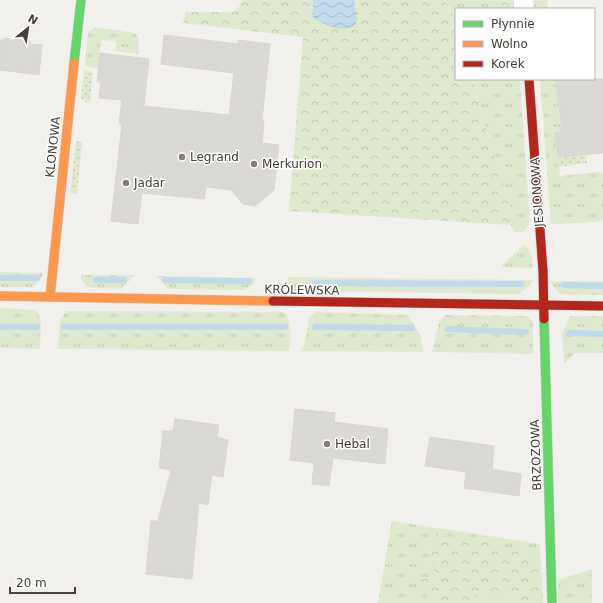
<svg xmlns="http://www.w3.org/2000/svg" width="603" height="603" font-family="'DejaVu Sans',sans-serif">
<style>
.grass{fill:url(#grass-tufts)}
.forest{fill:url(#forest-crowns)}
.garden{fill:url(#garden-dots)}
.water{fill:url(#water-waves)}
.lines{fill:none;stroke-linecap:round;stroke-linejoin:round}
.stream{stroke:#c2daea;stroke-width:6}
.building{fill:#dbd9d5;stroke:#dad7d3}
.street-casing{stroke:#d0ceca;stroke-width:20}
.fast-casing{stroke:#d0cdc4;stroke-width:10}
.slow-casing{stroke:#d0cdc4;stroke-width:10}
.jam-casing{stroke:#d0cdc4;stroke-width:10}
.street{stroke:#fdfdfc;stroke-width:19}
.fast{stroke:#63d668;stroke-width:9}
.slow{stroke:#ff974d;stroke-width:9}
.jam{stroke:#b3261e;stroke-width:9}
.poi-dot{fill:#837f78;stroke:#fff;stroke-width:1.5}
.labels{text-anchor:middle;stroke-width:3;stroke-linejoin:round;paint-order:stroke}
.street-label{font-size:12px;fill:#474239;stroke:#fff}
.poi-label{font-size:12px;fill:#474239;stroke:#fff;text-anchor:start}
</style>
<defs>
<pattern id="grass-tufts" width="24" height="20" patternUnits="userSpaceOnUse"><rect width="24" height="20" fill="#dfe9d0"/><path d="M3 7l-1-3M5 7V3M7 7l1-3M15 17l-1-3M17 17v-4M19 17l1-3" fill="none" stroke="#c1c9b3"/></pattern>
<pattern id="forest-crowns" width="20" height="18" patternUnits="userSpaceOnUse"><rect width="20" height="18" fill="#dfe9d0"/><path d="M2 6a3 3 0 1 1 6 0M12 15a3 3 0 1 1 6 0" fill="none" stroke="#c1c9b3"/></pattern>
<pattern id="garden-dots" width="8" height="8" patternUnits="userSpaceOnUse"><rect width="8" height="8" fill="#dfe9d0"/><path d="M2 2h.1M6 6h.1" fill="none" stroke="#c1c9b3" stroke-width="1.8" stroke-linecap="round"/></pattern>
<pattern id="water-waves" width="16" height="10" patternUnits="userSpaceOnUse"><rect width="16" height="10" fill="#c2daea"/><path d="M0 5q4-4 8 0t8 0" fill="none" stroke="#a8bcc9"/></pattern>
</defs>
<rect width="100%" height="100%" fill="#f2f0ed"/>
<!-- grass -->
<g class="grass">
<polygon points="446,0 498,0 501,9 456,9 456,31"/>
<polygon points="534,0 547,0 548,9 534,9"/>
<polygon points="95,27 135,33 139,39 138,54 116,51 116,41 101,40 98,68 85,66 88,32"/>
<polygon points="471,79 520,79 530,222 525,230 519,233 515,232 511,225 511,210"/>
<polygon points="540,79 556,79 562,131 555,133 560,176 599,172 603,174 603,218 599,222 551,224"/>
<path d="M524 245C533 250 532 259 533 268L500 267Z"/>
<polygon points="0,272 43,273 42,278 34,287 0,287"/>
<polygon points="81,275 135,275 121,289 88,287 81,280"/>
<polygon points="157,276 255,278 253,285 244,290 168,289"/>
<polygon points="288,277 533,280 529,286 519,294 291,291 288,288"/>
<polygon points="549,281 603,281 603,295 560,294"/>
<polygon points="0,308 36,310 41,319 40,349 0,348"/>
<path d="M66 311 285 312C292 323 291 339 289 351L58 349 60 320Z"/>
<polygon points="316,312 408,315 421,336 423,352 301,351 305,342 309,317"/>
<polygon points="445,315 527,316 533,322 533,354 432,352 439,323"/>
<polygon points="570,316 603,316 603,353 575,353 564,364 562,333"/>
<polygon points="392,521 540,544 543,603 378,603"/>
<polygon points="592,569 592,603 558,603 558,580"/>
</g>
<!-- forest -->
<g class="forest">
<polygon points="242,0 446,0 456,31 456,79 471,79 511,210 511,225 289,211 303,37 183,23 186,12 233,12 239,7"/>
<polygon points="498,0 514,0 514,9 501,9"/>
<path d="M436 533 473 543 488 540 514 551H525L537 558 538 590 536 601 532 603H524L514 594 496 597 477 592 470 603C446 603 429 603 415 583L421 578 434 580 433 569 435 565 432 559 424 551 435 542Z"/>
</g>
<!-- garden -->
<g class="garden">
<polygon points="84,70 93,72 90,100 87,103 81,98"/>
<polygon points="76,141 82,142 77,194 70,193"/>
<polygon points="586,155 587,163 559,167 558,157"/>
</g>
<!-- water -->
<path class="water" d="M313 0H354L357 20 355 26C342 33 325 25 313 18Z"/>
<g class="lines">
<!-- stream -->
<g class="stream">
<polyline points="0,278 37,278"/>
<polyline points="96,280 124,280"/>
<polyline points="165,280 249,281"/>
<polyline points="315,283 521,284"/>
<polyline points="564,285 603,286"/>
<polyline points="0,327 37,327"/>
<polyline points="64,327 285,327"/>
<polyline points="315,327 412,328"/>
<polyline points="448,329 526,332"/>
<polyline points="569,333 603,334"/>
</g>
</g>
<!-- building -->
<g class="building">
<polygon points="164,35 238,44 238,40 270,44 262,120 264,120 262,143 279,145 274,190 255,206 243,204 231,190 206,187 204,199 142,193 138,224 111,221 122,124 119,124 122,100 99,98 101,82 97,82 100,53 149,59 144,106 229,115 234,73 161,64"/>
<polygon points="4,38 30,41 30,44 42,45 39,75 0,70 0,40 4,40"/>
<polygon points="556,79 603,79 603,153 558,157 555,133 562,131"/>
<polygon points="295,409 335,413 334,422 388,429 385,464 333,458 329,486 312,484 314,463 290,460"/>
<polygon points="175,419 219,425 217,437 228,440 223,477 212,475 208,505 199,503 192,579 146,574 151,521 158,521 171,470 159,468 163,431 173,431"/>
<polygon points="430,437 494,446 492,469 521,474 519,496 464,488 466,472 425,466"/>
</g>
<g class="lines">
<defs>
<polyline id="street" points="523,0 524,9"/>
<g id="fast">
<polyline points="74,63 81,0"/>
<polyline points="544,319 552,603"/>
</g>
<g id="slow">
<polyline points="0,296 273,301"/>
<polyline points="50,297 74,63"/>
</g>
<g id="jam">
<polyline points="529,79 543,271 544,319"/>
<polyline points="273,301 603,306"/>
</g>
</defs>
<!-- street casing -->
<use href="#street" class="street-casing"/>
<!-- fast casing -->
<use href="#fast" class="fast-casing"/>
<!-- slow casing -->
<use href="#slow" class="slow-casing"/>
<!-- jam casing -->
<use href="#jam" class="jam-casing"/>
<!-- street -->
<use href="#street" class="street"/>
<!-- fast -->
<use href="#fast" class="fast"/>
<!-- slow -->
<use href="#slow" class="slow"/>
<!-- jam -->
<use href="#jam" class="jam"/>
</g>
<!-- markers -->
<g class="poi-dot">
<circle cx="182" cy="157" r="4"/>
<circle cx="254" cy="164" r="4"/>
<circle cx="126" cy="183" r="4"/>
<circle cx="327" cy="444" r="4"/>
</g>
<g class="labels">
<!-- street labels -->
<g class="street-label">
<text transform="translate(53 147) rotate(-84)" y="4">KLONOWA</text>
<text transform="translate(537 192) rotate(-94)" y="4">JESIONOWA</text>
<text transform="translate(302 290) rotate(1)" y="4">KRÓLEWSKA</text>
<text transform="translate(536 455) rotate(-92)" y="4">BRZOZOWA</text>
</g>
<!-- poi labels -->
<g class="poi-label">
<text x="190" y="161">Legrand</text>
<text x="262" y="168">Merkurion</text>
<text x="134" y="187">Jadar</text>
<text x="335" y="448">Hebal</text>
</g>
</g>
<!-- legend -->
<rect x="455" y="8" width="140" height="72" fill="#ffffff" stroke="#b5b3b0"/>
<rect x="463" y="21" width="20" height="6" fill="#63d668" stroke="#b5b3b0"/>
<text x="491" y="28" font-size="12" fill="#474239">Płynnie</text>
<rect x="463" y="41" width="20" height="6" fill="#ff974d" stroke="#b5b3b0"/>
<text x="491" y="48" font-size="12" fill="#474239">Wolno</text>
<rect x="463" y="61" width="20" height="6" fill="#b3261e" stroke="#b5b3b0"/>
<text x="491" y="68" font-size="12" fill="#474239">Korek</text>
<!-- north arrow -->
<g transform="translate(28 28) rotate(30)" stroke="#ffffff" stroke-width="3" paint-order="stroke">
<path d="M0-3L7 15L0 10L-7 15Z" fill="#474239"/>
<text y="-6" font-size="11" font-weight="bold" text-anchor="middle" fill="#474239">N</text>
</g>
<!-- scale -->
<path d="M10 587v6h65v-6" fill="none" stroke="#474239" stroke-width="2"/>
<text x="16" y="587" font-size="12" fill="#474239" stroke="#ffffff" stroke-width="3" paint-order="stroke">20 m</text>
</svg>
